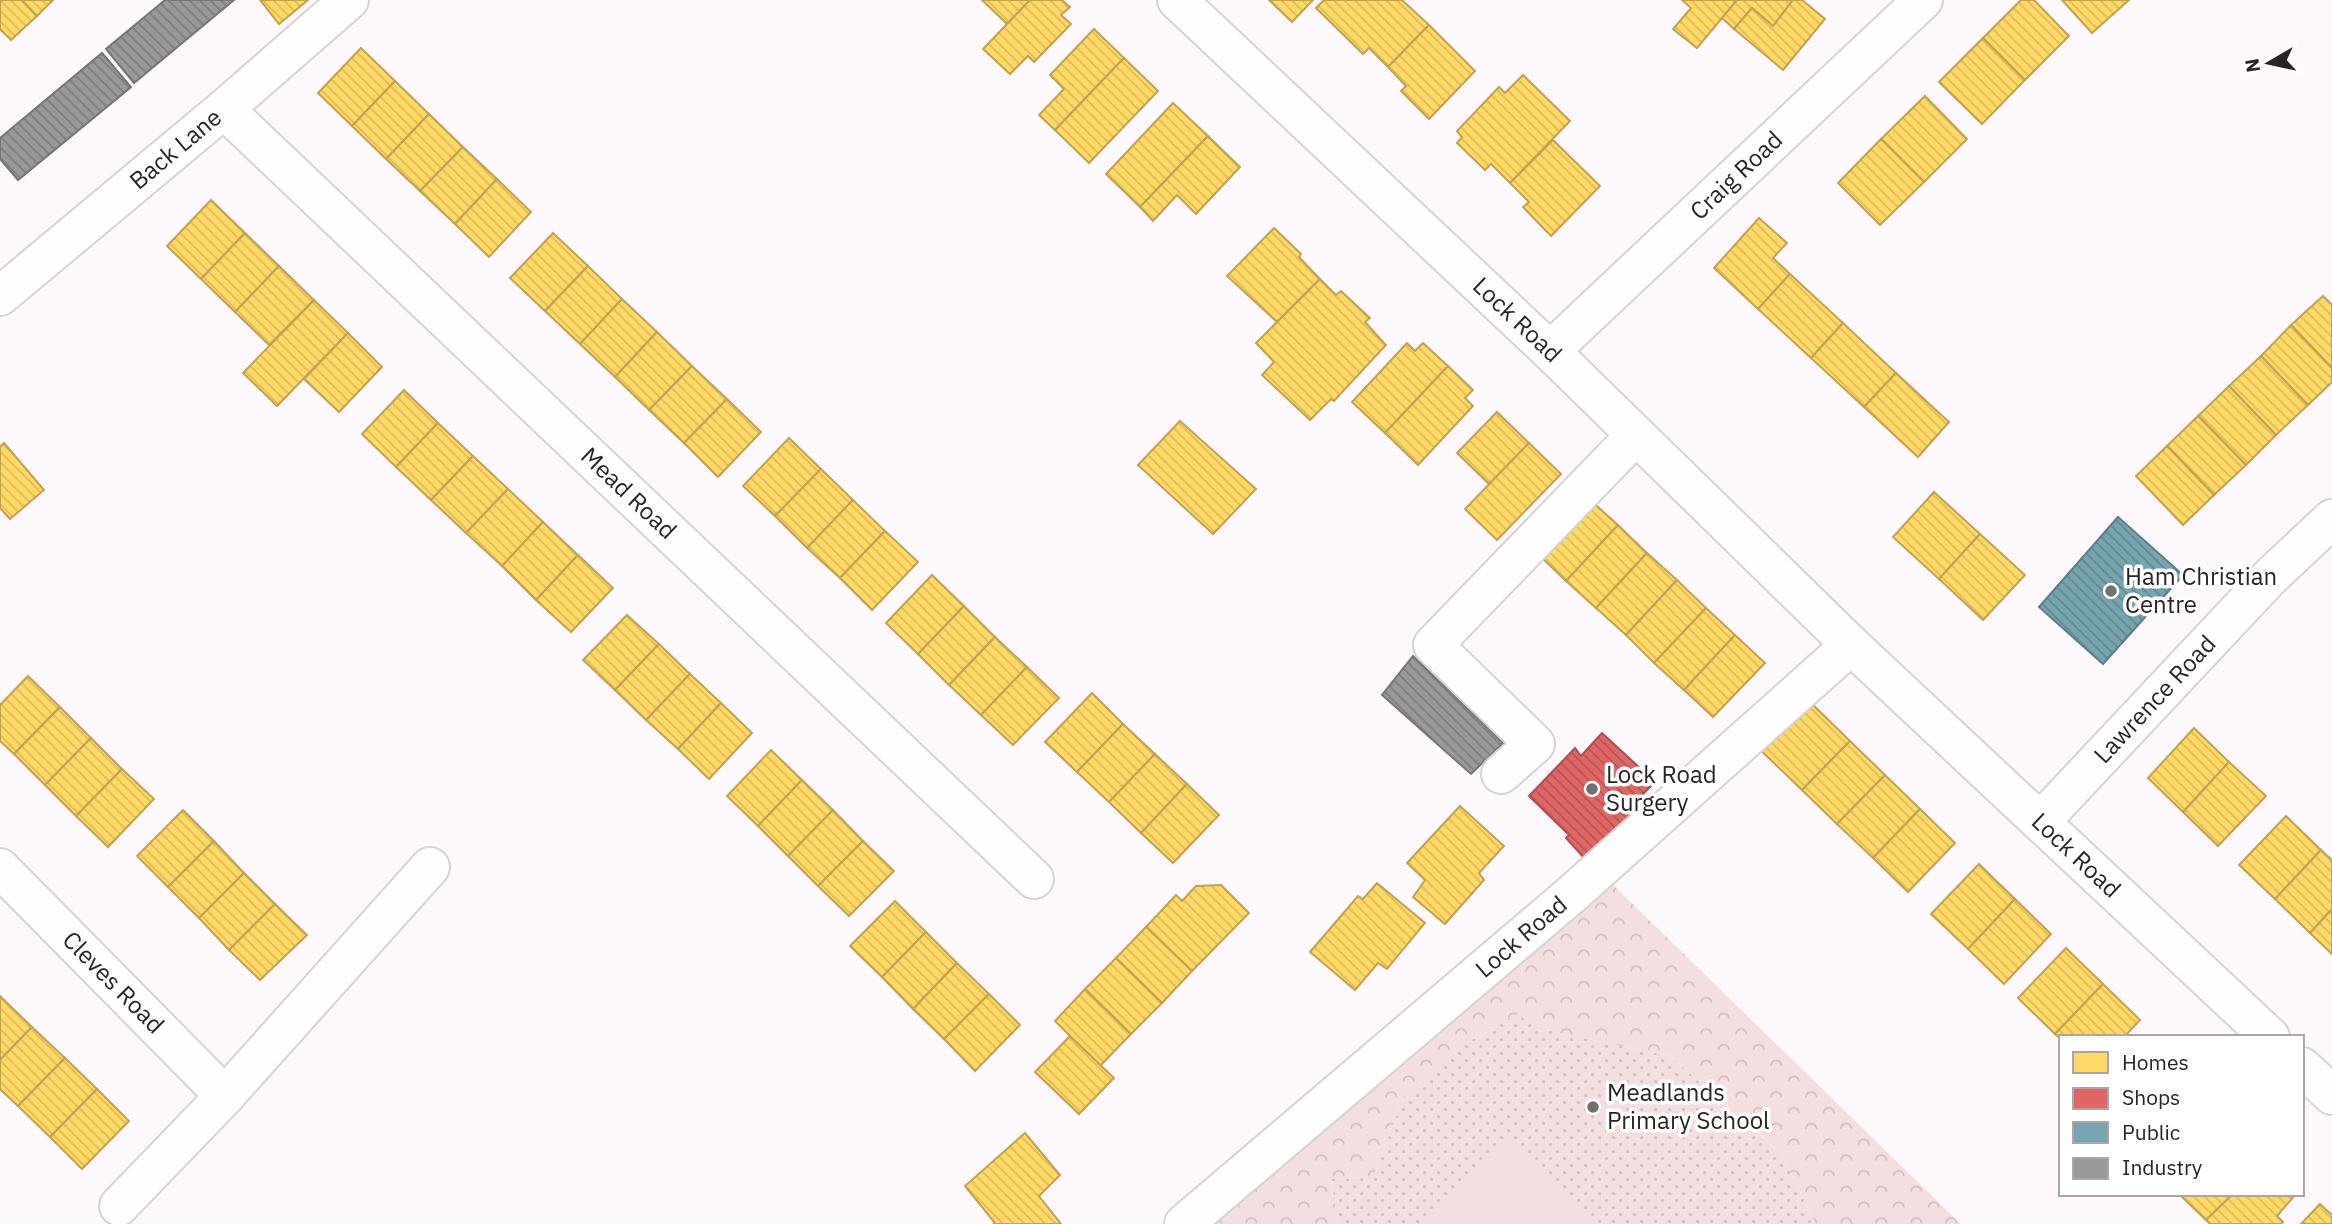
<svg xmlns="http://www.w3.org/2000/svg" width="2332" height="1224" font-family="'IBM Plex Sans',sans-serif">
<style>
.green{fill:url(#green-dots)}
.forest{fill:url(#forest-crowns)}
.pitch{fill:#f3dfe0}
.homes{fill:url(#homes-back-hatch);stroke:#bfa253;stroke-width:2}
.shops{fill:url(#shops-back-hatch);stroke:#a95253;stroke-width:2}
.public{fill:url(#public-back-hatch);stroke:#5f7e86;stroke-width:2}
.industry{fill:url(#industry-back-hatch);stroke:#777677;stroke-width:2}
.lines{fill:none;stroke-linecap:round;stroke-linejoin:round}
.minor-casing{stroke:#d6d1d4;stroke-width:42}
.minor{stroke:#fffefe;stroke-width:38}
.poi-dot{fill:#736e71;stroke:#fff;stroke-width:2.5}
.labels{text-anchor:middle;stroke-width:7;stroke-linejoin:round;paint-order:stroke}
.street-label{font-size:24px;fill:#292327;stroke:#fff}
.poi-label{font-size:24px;fill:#292327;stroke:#fff;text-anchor:start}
</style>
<defs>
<pattern id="green-dots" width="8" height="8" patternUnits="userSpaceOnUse" patternTransform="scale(1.75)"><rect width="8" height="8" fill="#f3dfe0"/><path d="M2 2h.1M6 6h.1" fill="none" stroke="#d0bfc0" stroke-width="1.8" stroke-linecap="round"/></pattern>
<pattern id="forest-crowns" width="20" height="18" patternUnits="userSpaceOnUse" patternTransform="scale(1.75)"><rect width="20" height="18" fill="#f3dfe0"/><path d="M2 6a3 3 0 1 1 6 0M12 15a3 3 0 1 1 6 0" fill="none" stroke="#d0bfc0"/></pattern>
<pattern id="homes-back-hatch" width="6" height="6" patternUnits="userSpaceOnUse" patternTransform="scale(1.75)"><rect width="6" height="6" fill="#ffd966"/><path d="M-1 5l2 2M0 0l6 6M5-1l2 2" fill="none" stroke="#dbba58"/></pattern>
<pattern id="shops-back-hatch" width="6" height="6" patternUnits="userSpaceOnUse" patternTransform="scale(1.75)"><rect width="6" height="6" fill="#e06666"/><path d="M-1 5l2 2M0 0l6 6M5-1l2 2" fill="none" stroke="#b65454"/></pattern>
<pattern id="public-back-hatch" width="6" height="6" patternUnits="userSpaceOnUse" patternTransform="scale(1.75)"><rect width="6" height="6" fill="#76a5af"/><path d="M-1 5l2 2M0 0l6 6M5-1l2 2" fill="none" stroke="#61868e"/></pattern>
<pattern id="industry-back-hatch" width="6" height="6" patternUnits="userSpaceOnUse" patternTransform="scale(1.75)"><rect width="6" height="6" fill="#999"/><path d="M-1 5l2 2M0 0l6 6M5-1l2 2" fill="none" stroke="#7d7c7d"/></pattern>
</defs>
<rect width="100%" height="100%" fill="#fdf8fb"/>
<!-- green -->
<polygon class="green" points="1517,1014 1541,1029 1670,1056 1781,1153 1816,1224 1338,1224 1331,1179 1373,1178 1404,1096 1463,1045"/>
<!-- forest -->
<polygon class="forest" points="1610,882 1961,1224 1816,1224 1781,1153 1670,1056 1540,1029 1517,1014 1463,1045 1404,1096 1373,1178 1331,1179 1338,1224 1207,1224"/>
<!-- pitch -->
<polygon class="pitch" points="1511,1137 1593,1224 1420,1224"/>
<!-- homes -->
<g class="homes">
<polygon points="0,0 22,0 37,16 11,40 0,29"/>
<polygon points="22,0 53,0 37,16"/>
<polygon points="260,0 308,0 279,24"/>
<polygon points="982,0 1030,0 1007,24"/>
<polygon points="1030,0 1062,0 1070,7 1061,15 1071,24 1034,62 1028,56 1010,74 983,49"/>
<polygon points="1269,0 1313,0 1292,22"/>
<polygon points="1324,0 1402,0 1429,25 1388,67 1369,48 1363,54 1316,8"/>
<polygon points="1682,0 1737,0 1697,48 1673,29 1691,8"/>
<polygon points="1737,0 1793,0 1773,26 1752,8 1734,29 1722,18"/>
<polygon points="1793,0 1802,0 1825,19 1783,70 1734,29 1752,8 1773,26"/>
<polygon points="2021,0 2034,0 2069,36 2025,80 1983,38"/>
<polygon points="2062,0 2129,0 2092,33"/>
<polygon points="1429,25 1475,71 1429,119 1401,91 1406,86 1388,67"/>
<polygon points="1094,29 1124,58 1055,130 1039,115 1064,89 1050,75"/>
<polygon points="1983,38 2025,80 1982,124 1939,82"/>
<polygon points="361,48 395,81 352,126 318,93"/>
<polygon points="1124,58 1158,91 1089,163 1055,130"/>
<polygon points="1523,75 1570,121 1510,183 1491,164 1485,170 1457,143 1462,137 1457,131 1499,87 1505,93"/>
<polygon points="395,81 429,114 386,159 352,126"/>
<polygon points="1925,96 1967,139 1924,182 1881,139"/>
<polygon points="1173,103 1208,136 1140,207 1106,174"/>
<polygon points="429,114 463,147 420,191 386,159"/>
<polygon points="1208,136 1240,167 1196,214 1177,195 1153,221 1140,207"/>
<polygon points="1881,139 1924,182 1880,225 1838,183"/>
<polygon points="1553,140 1600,186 1551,236 1523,207 1529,202 1510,183"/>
<polygon points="463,147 497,179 455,224 420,191"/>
<polygon points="497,179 531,212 489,257 455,224"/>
<polygon points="211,200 245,233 201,279 167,246"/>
<polygon points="1759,218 1787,243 1773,258 1790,274 1758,309 1714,268"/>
<polygon points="1274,228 1301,254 1299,257 1320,279 1277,322 1227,276"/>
<polygon points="245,233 279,266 235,312 201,279"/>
<polygon points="553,233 588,266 545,311 510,278"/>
<polygon points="279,266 314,300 269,345 235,312"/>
<polygon points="588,266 622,299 580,344 545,311"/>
<polygon points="1790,274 1843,323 1811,358 1758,309"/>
<polygon points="1320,279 1336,295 1341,291 1370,318 1365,322 1386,345 1334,401 1331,399 1310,420 1262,375 1274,362 1256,343"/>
<polygon points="2323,296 2332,305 2332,368 2291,325"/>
<polygon points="622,299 657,332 615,377 580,344"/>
<polygon points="314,300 348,333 277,406 243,373"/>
<polygon points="1843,323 1896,373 1864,407 1811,358"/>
<polygon points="2291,325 2332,368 2332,382 2308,405 2261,356"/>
<polygon points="657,332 692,366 649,410 615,377"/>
<polygon points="348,333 382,367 339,412 304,379"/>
<polygon points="1407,343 1415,351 1423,343 1448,366 1385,433 1352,402"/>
<polygon points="2261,356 2308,405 2276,435 2229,386"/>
<polygon points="692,366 727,399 684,443 649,410"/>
<polygon points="1448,366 1473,390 1465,398 1473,406 1418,465 1385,433"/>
<polygon points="1896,373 1949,422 1918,457 1864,407"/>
<polygon points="2229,386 2276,435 2246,465 2198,416"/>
<polygon points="404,390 438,423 396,467 362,434"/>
<polygon points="727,399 761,432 718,477 684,443"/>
<polygon points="1497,412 1529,443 1489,484 1457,453"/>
<polygon points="2198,416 2246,465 2214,495 2167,446"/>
<polygon points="1180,421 1256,489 1213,534 1138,465"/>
<polygon points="438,423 473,456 431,500 396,467"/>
<polygon points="789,438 821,469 775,516 743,486"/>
<polygon points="4,443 44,490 10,519 0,508 0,447"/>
<polygon points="1529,443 1561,474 1497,540 1465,509"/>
<polygon points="2167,446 2214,495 2183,525 2136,476"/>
<polygon points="473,456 508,489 466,533 431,500"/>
<polygon points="821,469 853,500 807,548 775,516"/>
<polygon points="508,489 543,522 502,566 466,533"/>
<polygon points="1934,492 1980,534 1939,579 1893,537"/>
<polygon points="1588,498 1618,525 1566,581 1537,553"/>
<polygon points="853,500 885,531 840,578 807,548"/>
<polygon points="543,522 578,555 536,600 502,566"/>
<polygon points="1618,525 1647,553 1596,608 1566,581"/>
<polygon points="885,531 918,562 872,610 840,578"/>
<polygon points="1980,534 2025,575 1983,620 1939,579"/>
<polygon points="1647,553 1677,580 1626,635 1596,608"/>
<polygon points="578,555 613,588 571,632 536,600"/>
<polygon points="932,575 964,606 918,654 886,623"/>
<polygon points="1677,580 1706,608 1654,663 1626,635"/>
<polygon points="964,606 995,637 949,685 918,654"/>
<polygon points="1706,608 1735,635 1684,690 1654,663"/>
<polygon points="627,615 659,644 615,690 583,660"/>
<polygon points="1735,635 1765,663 1713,717 1684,690"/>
<polygon points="995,637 1027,667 981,715 949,685"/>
<polygon points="659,644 690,674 646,720 615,690"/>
<polygon points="1027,667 1059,698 1013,745 981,715"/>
<polygon points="690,674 721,703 678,749 646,720"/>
<polygon points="28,676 60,707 14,754 0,741 0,705"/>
<polygon points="1092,693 1123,724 1077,772 1045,742"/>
<polygon points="1806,698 1850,741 1802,790 1750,740"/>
<polygon points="721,703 752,733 709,779 678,749"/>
<polygon points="60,707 91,738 45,785 14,754"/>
<polygon points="1123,724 1155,754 1109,802 1077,772"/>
<polygon points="2194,728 2229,762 2183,812 2148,778"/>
<polygon points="91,738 122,769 76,816 45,785"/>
<polygon points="1850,741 1885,775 1837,824 1802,790"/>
<polygon points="771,750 802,780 758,826 727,796"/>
<polygon points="1155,754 1187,784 1141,833 1109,802"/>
<polygon points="2229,762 2266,796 2218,846 2183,812"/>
<polygon points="122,769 154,799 108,847 76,816"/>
<polygon points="1885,775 1920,809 1873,858 1837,824"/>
<polygon points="802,780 833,810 788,856 758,826"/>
<polygon points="1187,784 1219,815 1173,863 1141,833"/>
<polygon points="1460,806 1504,846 1479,873 1484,880 1445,924 1413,897 1425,880 1407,863"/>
<polygon points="1920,809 1955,843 1908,892 1873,858"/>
<polygon points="183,810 214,841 168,887 137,856"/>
<polygon points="833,810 863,841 818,886 788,856"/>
<polygon points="2286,816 2321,850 2275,899 2239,865"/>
<polygon points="214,841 244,873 199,918 168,887"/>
<polygon points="863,841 894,871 849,916 818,886"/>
<polygon points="2321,850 2332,860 2332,909 2310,933 2275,899"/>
<polygon points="1979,864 2015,899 1968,949 1931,914"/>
<polygon points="244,873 275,904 229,950 199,918"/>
<polygon points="1377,883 1425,923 1387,969 1378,963 1355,990 1310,952 1358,896 1363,899"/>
<polygon points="1221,885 1249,913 1192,971 1146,927 1176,895 1182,901 1196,886"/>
<polygon points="2015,899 2051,934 2004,984 1968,949"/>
<polygon points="895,901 926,932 882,977 850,946"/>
<polygon points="275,904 307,935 260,980 229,950"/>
<polygon points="2332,909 2332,954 2310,933"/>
<polygon points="1146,927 1192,971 1162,1003 1116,958"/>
<polygon points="926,932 957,963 913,1009 882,977"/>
<polygon points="2066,948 2103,984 2055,1034 2018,998"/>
<polygon points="1116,958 1162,1003 1131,1034 1085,989"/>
<polygon points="957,963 989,994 944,1039 913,1009"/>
<polygon points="2103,984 2140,1020 2124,1037 2061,1037 2061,1039 2055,1034"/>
<polygon points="1085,989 1131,1034 1100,1066 1055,1021"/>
<polygon points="989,994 1020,1025 975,1071 944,1039"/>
<polygon points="0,996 32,1027 0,1060"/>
<polygon points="32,1027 65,1058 18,1106 0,1089 0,1060"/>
<polygon points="1070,1036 1114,1078 1079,1114 1035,1072"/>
<polygon points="65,1058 97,1089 50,1137 18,1106"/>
<polygon points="97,1089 129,1121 82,1169 50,1137"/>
<polygon points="1025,1133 1060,1175 1039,1196 1061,1224 993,1224 995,1223 965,1186"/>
<polygon points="2179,1194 2233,1194 2206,1220"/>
<polygon points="2233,1194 2296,1194 2277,1216 2283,1222 2281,1224 2210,1224 2206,1220"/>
<polygon points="2320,1204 2332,1215 2332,1224 2301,1224"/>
</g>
<!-- shops -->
<polygon class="shops" points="1602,733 1655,782 1636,801 1642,807 1586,860 1566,838 1569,835 1529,796 1575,748 1581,756"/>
<!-- public -->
<polygon class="public" points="2118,517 2183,575 2103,664 2039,607"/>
<!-- industry -->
<g class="industry">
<polygon points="165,0 234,0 134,83 106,49"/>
<polygon points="102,53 131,87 18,180 0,159 0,138"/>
<polygon points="1413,656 1503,743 1471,774 1382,695"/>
</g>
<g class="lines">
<defs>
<g id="minor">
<path id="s1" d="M1177 0 1550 351 1851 645 2270 1037"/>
<path id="s2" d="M224 109 1034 879"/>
<path id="s3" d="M0 296 224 109 349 0"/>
<path id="s4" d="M1550 351 1923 0"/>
<polyline points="1501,774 1535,744 1433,645 1636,435"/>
<path id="s5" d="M2040 822 2270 577 2332 519"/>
<path id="s6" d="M0 868 225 1096"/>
<polyline points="2302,1067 2332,1095"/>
<polyline points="119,1206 225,1096 430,867"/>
<path id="s7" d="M1184 1224 1572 894 1851 645"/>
</g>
</defs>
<!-- minor casing -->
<use href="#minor" class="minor-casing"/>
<!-- minor -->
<use href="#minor" class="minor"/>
</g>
<!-- markers -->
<g class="poi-dot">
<circle cx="2111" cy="591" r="7"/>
<circle cx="1592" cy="789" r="7"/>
<circle cx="1593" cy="1107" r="7"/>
</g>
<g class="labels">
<!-- street labels -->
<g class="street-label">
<text dy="8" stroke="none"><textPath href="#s3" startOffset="229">Back Lane</textPath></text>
<text dy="8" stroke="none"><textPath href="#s4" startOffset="256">Craig Road</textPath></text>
<text dy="8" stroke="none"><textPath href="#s1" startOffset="467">Lock Road</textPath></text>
<text dy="8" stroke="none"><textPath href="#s2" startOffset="558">Mead Road</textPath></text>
<text dy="8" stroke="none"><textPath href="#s5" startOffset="168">Lawrence Road</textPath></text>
<text dy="8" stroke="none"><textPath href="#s1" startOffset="1241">Lock Road</textPath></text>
<text dy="8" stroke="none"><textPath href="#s7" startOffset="443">Lock Road</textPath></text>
<text dy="8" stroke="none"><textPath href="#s6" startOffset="161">Cleves Road</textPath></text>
</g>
<!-- poi labels -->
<g class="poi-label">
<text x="2125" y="585">Ham Christian<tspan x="2125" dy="28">Centre</tspan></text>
<text x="1606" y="783">Lock Road<tspan x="1606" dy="28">Surgery</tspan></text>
<text x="1607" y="1101">Meadlands<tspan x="1607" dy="28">Primary School</tspan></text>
</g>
</g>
<!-- legend -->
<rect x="2059" y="1035" width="245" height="161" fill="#ffffff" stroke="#a9a7a9" stroke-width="2"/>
<rect x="2073" y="1052" width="35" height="21" fill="#ffd966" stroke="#a9a7a9" stroke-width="2"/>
<text x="2122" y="1070" font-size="21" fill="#292327">Homes</text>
<rect x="2073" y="1088" width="35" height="21" fill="#e06666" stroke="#a9a7a9" stroke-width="2"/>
<text x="2122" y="1105" font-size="21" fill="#292327">Shops</text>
<rect x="2073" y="1122" width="35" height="21" fill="#76a5af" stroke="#a9a7a9" stroke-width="2"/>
<text x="2122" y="1140" font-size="21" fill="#292327">Public</text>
<rect x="2073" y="1158" width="35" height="21" fill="#999999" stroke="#a9a7a9" stroke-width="2"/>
<text x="2122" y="1175" font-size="21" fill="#292327">Industry</text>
<!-- north arrow -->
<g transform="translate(2269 63) rotate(261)" stroke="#ffffff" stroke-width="5" paint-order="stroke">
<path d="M0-5L12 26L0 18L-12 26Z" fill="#292327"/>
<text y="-10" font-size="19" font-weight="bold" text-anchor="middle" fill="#292327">N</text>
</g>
</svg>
